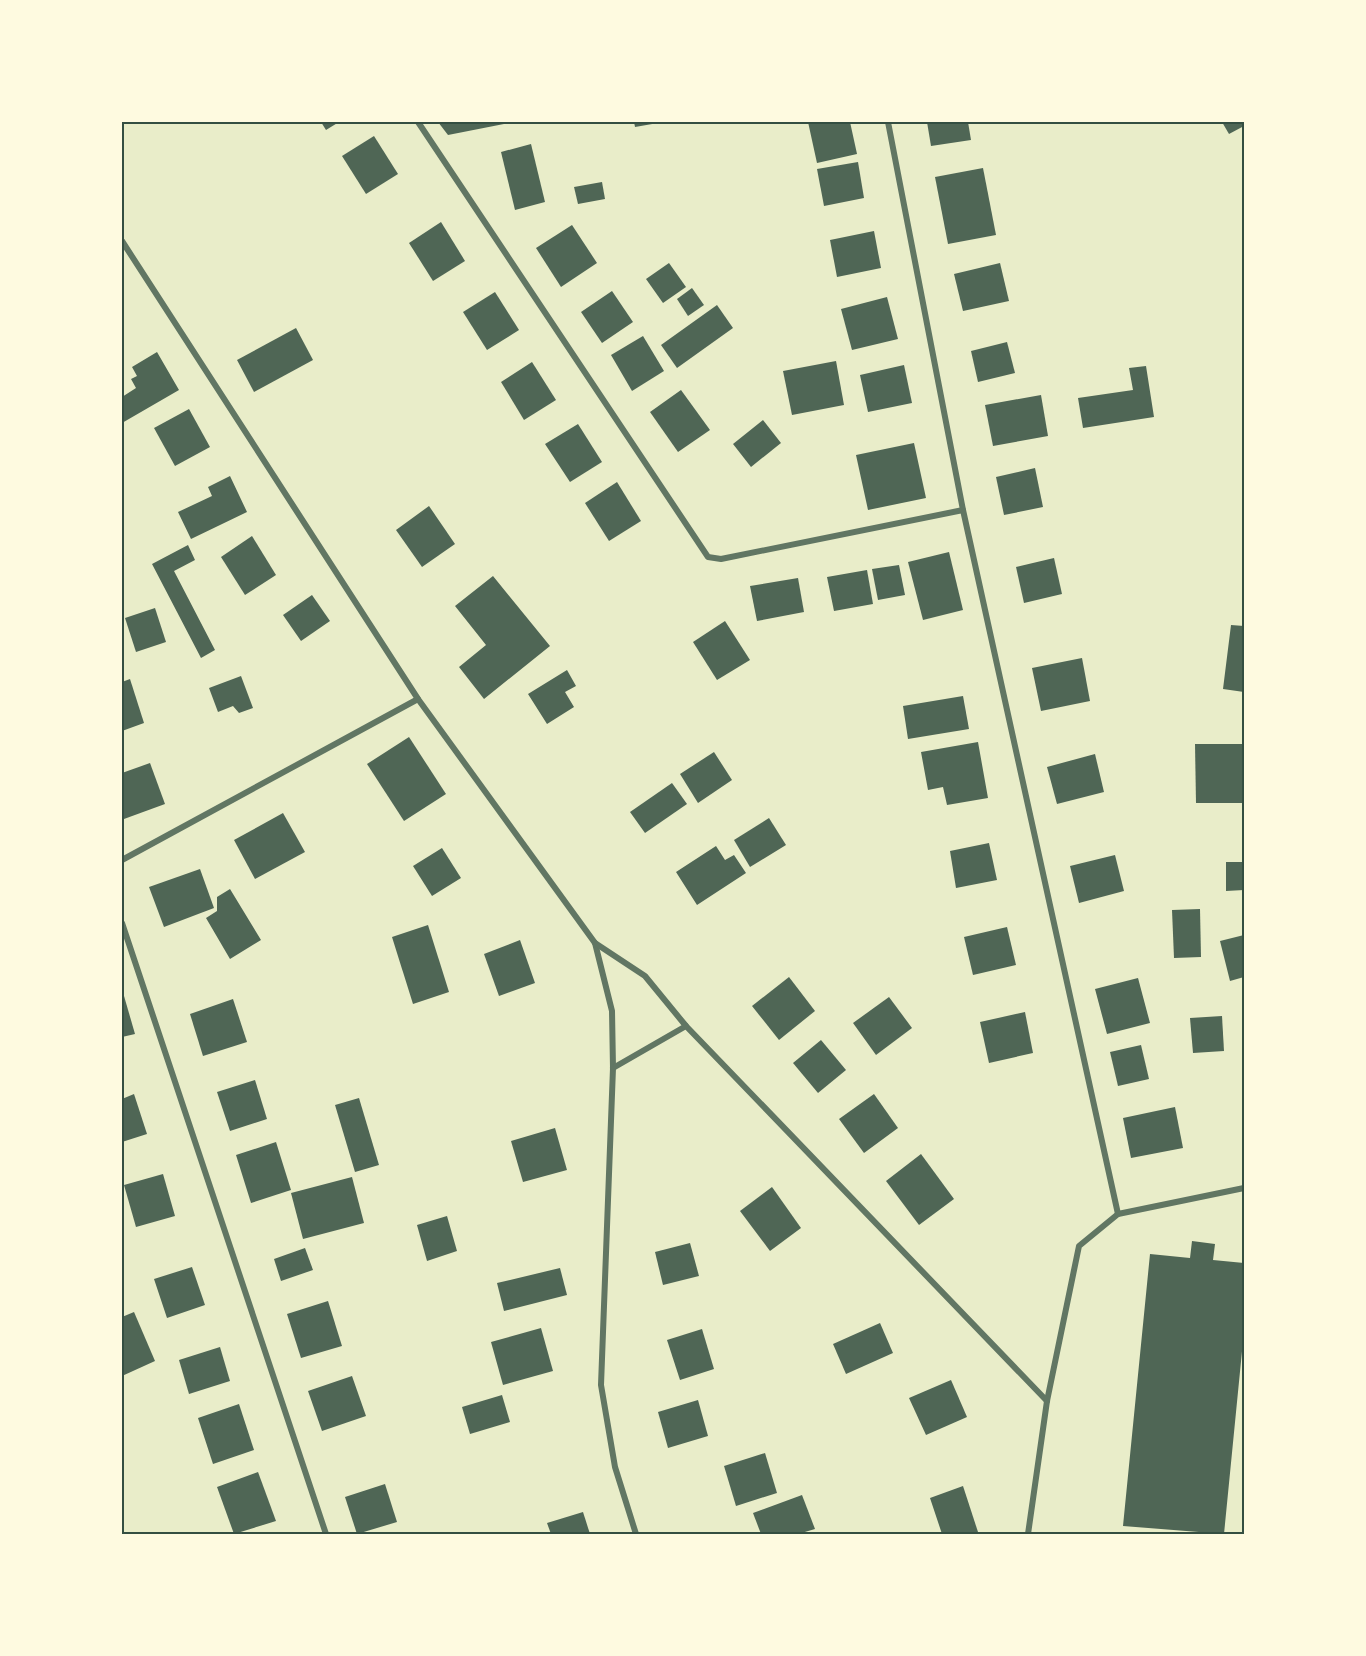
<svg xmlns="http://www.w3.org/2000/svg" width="1366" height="1656" font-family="'Sofia Sans Condensed',sans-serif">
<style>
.building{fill:#4f6655}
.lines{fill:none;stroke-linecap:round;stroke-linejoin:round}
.minor{stroke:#617663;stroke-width:6}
.neatline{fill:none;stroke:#344e41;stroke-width:2}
</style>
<rect width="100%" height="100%" fill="#e9edc9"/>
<!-- building -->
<g class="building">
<polygon points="321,122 339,122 326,130"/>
<polygon points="438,122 509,122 509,123 448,135"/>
<polygon points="634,122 657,122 658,123 635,127"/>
<polygon points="808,122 850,122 857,154 817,163"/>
<polygon points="927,122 968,122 971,140 931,146"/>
<polygon points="1222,122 1244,122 1244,126 1229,134"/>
<polygon points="374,136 398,174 366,194 342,156"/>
<polygon points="531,144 545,202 515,210 501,152"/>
<polygon points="858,162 864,198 824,206 817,169"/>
<polygon points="983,168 996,235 948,244 935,177"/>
<polygon points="602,182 605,199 578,204 574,187"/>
<polygon points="441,222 465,261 433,281 409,243"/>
<polygon points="572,225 597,263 561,287 536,248"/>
<polygon points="874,231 881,268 837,277 830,240"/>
<polygon points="669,263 686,287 663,303 646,279"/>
<polygon points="1000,263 1009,301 963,311 954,274"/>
<polygon points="692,288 704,305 688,316 677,299"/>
<polygon points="612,291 633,322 602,343 581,312"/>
<polygon points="495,292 519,330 487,350 463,312"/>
<polygon points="887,297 898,339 852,350 841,309"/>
<polygon points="717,305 733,328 677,368 661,345"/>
<polygon points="296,328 313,360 254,392 237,360"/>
<polygon points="643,336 664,371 632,391 611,355"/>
<polygon points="1007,342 1015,373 978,382 971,351"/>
<polygon points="157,352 179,390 122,423 122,397 136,388 131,379 137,376 132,367"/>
<polygon points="836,361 844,405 792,415 783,371"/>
<polygon points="532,362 556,400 524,420 501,382"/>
<polygon points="904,365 912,403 868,412 860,375"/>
<polygon points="1146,366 1154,417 1083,428 1078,398 1133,390 1129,368"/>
<polygon points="681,390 710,430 678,452 650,412"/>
<polygon points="1041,395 1048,436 993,446 985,405"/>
<polygon points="189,409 210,447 175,466 154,428"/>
<polygon points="763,420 781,443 751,467 733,444"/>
<polygon points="578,424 602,462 570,482 545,444"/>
<polygon points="914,443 926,498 868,510 856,455"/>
<polygon points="1035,468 1043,507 1004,515 996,477"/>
<polygon points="230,476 247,512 191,539 178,512 212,496 208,487"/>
<polygon points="617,482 641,521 609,541 585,503"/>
<polygon points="429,506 455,544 422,567 396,530"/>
<polygon points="252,536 276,575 245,595 221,557"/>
<polygon points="188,545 195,560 174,571 215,650 201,658 152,564"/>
<polygon points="949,552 963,610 923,620 908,562"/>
<polygon points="1054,558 1062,594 1024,603 1016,567"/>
<polygon points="899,565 905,595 878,600 872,569"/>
<polygon points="867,570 873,604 834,611 827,577"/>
<polygon points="493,576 550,646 484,699 459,667 486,645 455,606"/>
<polygon points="798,578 804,612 757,621 750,586"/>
<polygon points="312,595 330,621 301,641 283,615"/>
<polygon points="155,608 166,642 136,652 125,618"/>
<polygon points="725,621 750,660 717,680 693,642"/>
<polygon points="1231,625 1244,626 1244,692 1223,689"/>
<polygon points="1082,658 1090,701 1041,711 1032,668"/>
<polygon points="567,670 576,686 565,692 574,707 547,724 528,694"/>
<polygon points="241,676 253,708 239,713 233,706 218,712 209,688"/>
<polygon points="130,679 144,723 122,731 122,682"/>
<polygon points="963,696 969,729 908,739 903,706"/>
<polygon points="409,737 446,794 404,821 367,764"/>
<polygon points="978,742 988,798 947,805 943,787 928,790 921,752"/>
<polygon points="1195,744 1244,744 1244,803 1196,803"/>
<polygon points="714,752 732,780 698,803 680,774"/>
<polygon points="1095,754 1104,792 1057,804 1047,767"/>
<polygon points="150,763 165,804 124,819 122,812 122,773"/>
<polygon points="672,783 687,804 645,833 630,812"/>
<polygon points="283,813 305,852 255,879 234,840"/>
<polygon points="769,818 786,845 750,867 734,840"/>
<polygon points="989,843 997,880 956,888 950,851"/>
<polygon points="716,846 725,860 734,855 746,873 697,905 676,872"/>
<polygon points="442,848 461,878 432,896 413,866"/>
<polygon points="1115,855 1124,891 1079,903 1070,866"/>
<polygon points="1226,862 1244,862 1244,890 1226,891"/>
<polygon points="200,869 214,908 164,927 149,887"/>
<polygon points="230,889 261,940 230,959 206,918 217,911 217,897"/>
<polygon points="1200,909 1201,957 1174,958 1172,910"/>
<polygon points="428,925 449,992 413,1004 392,937"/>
<polygon points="1007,927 1016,965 973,975 964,937"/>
<polygon points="1244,935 1244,977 1230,981 1220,941"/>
<polygon points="520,940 535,983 499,996 484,954"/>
<polygon points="789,977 815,1011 779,1040 752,1006"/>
<polygon points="1138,978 1150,1023 1107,1034 1095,989"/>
<polygon points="122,989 135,1034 122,1037"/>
<polygon points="889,997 912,1028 876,1055 853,1023"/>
<polygon points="233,999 247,1042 203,1056 190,1014"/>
<polygon points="1025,1012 1033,1053 989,1063 980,1022"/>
<polygon points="1222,1016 1224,1051 1193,1053 1190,1018"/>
<polygon points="821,1040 846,1070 818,1093 793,1063"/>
<polygon points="1141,1045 1149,1079 1118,1086 1110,1052"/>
<polygon points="255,1080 267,1119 230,1131 217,1092"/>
<polygon points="134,1094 147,1134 122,1142 122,1099"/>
<polygon points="874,1094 898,1128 864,1153 839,1119"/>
<polygon points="359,1098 379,1165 355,1172 335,1105"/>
<polygon points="1175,1107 1183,1148 1131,1158 1123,1118"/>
<polygon points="555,1128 567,1170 523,1182 511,1141"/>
<polygon points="276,1142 291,1190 251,1203 236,1155"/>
<polygon points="921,1154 954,1199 919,1225 886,1181"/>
<polygon points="163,1174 175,1216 136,1227 124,1185"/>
<polygon points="352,1177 364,1223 303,1239 291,1193"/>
<polygon points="772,1187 801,1228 770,1251 740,1211"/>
<polygon points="447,1216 457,1251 427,1261 417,1225"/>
<polygon points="1192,1241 1215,1244 1213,1260 1244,1263 1244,1331 1224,1534 1123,1526 1150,1254 1190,1258"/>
<polygon points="690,1243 699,1276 663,1285 655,1252"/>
<polygon points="305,1248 313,1270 281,1281 274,1259"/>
<polygon points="192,1267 205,1305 167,1318 154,1279"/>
<polygon points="560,1268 567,1295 504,1311 497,1283"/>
<polygon points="328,1301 342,1346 301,1358 287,1314"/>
<polygon points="134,1312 155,1361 122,1376 122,1317"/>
<polygon points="880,1323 893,1353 846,1374 833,1344"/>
<polygon points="541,1328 553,1371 503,1385 491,1342"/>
<polygon points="702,1329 714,1369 680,1380 667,1340"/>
<polygon points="220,1347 230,1381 189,1394 179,1360"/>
<polygon points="352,1376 366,1416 322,1431 308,1391"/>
<polygon points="951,1380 967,1417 926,1435 909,1398"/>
<polygon points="502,1395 510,1422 470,1434 462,1407"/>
<polygon points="698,1400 708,1436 668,1448 658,1412"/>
<polygon points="239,1404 254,1450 213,1464 198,1418"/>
<polygon points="765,1453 777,1493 736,1506 724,1466"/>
<polygon points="258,1472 276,1521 234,1534 217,1487"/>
<polygon points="385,1484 397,1522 357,1534 345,1497"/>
<polygon points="963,1486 978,1532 971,1534 942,1534 930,1498"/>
<polygon points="802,1495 815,1529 798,1534 761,1534 753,1513"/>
<polygon points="583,1512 590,1534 551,1534 547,1523"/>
</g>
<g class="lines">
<!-- minor -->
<g class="minor">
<polyline points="418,122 708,557 721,559 963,510"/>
<polyline points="888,122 963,510 1118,1214"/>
<polyline points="122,241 418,699 595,943 612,1011 613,1068 601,1385 615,1467 636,1534"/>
<polyline points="122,860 418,699"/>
<polyline points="122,923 326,1534"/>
<polyline points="595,943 645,976 686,1026 1047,1401"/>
<polyline points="613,1068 686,1026"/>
<polyline points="1028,1534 1047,1401 1079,1246 1118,1214 1244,1188"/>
</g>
</g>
<!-- border -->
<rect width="1366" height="1656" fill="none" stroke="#fefae0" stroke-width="246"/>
<rect x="123" y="123" width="1120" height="1410" class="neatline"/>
</svg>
